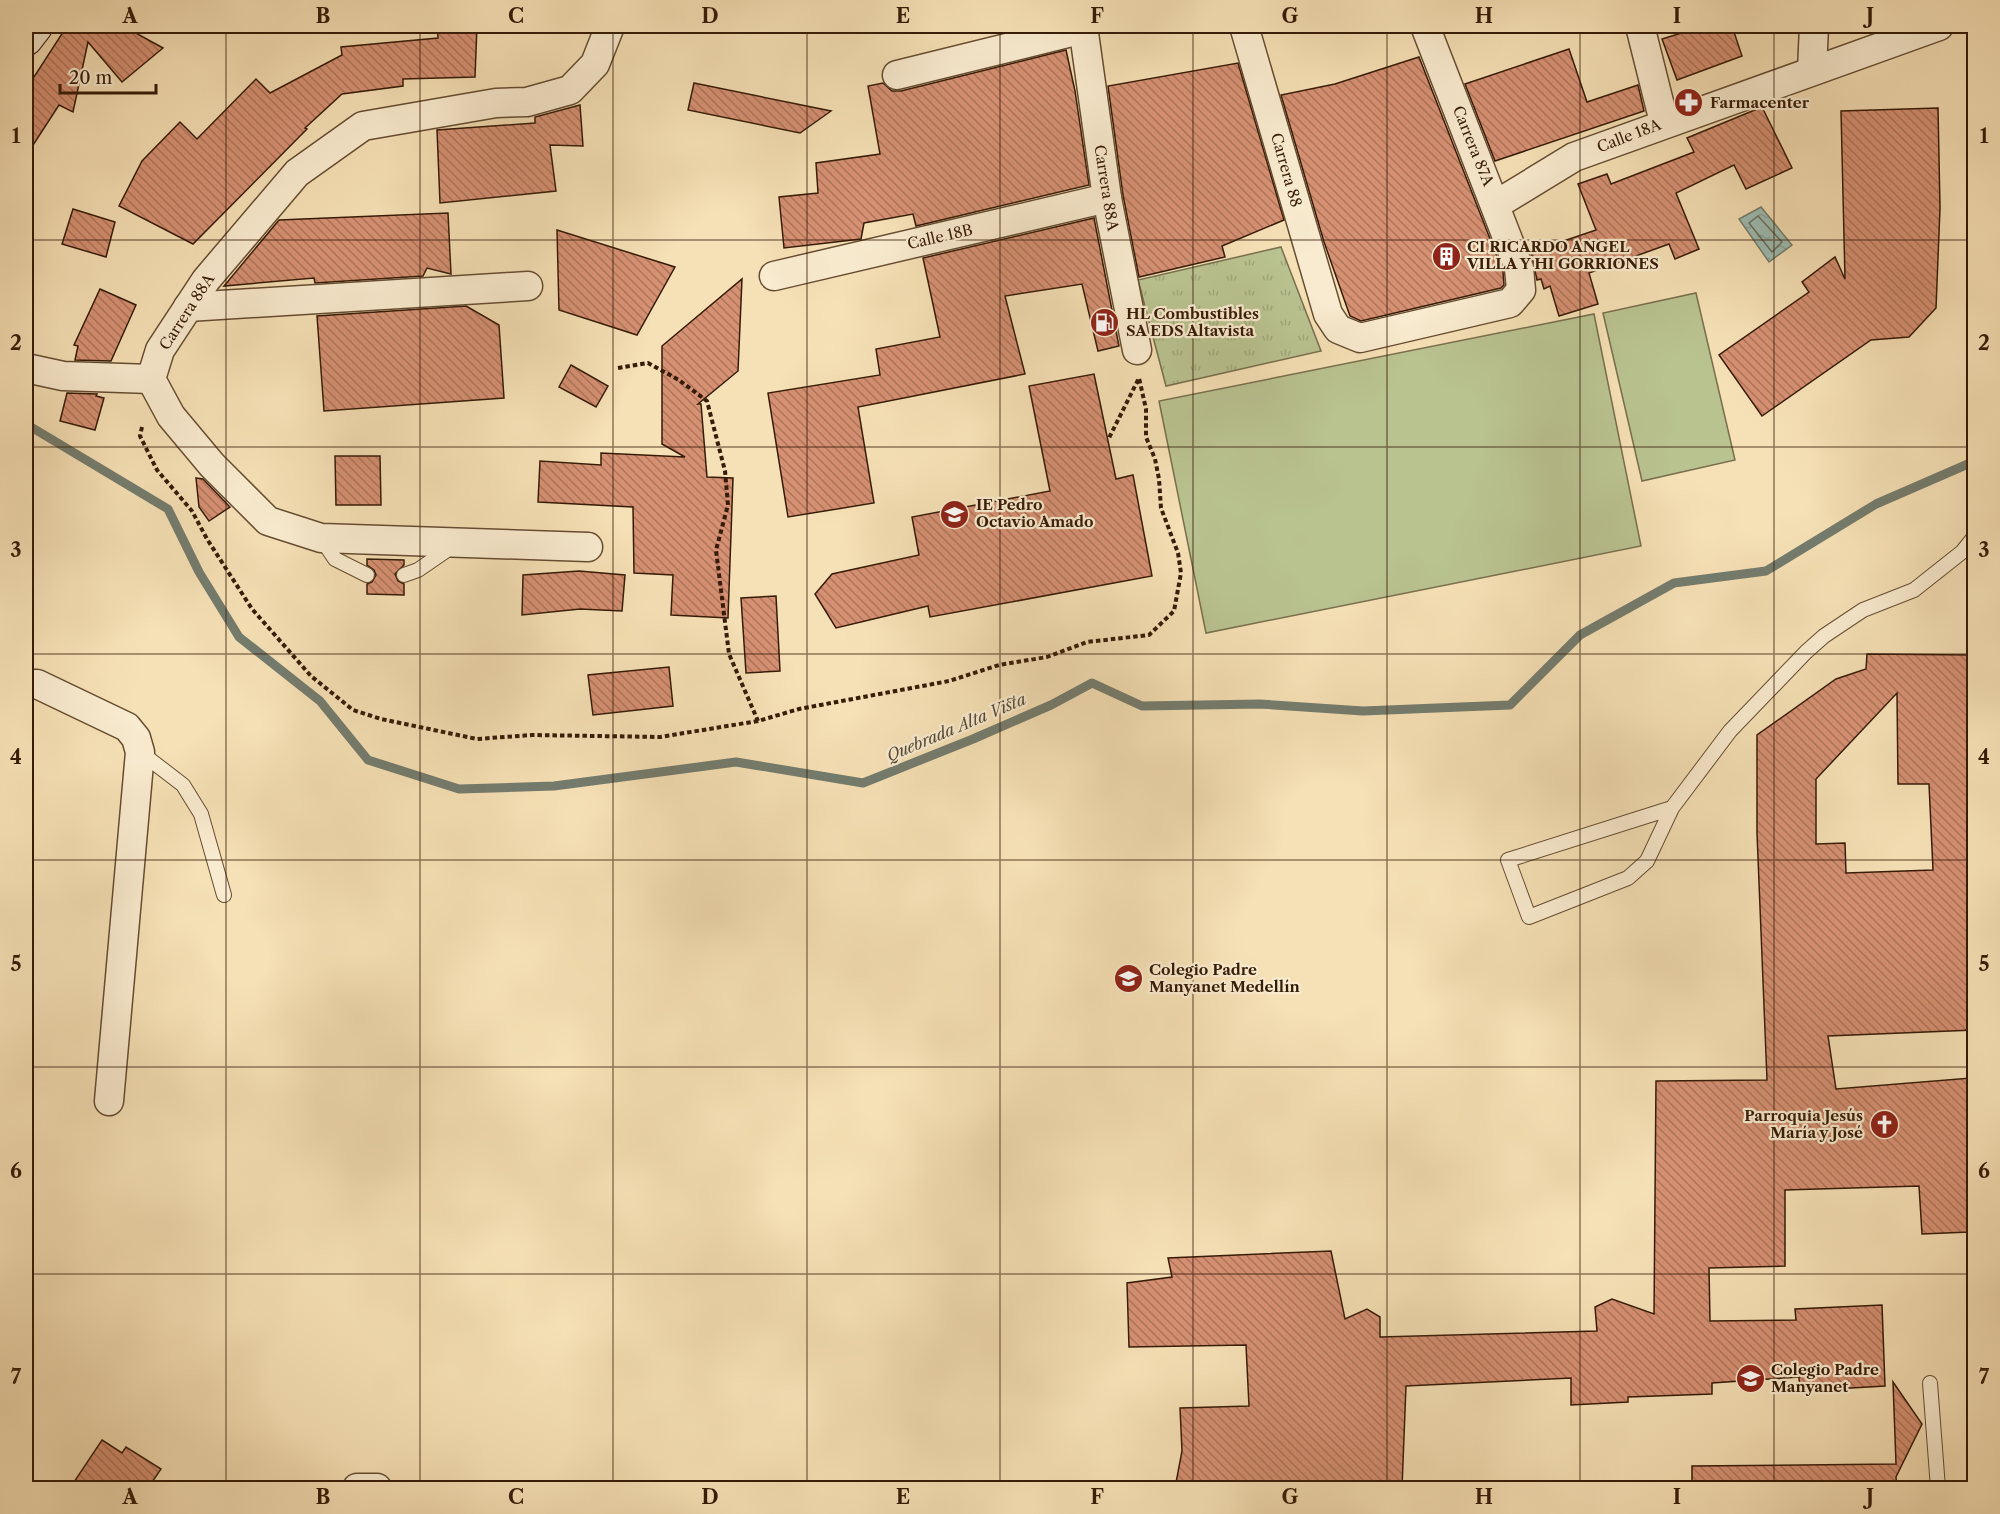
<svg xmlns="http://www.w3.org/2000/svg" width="2000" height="1514" font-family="'Libre Caslon Text',serif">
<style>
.grass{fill:url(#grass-tufts);stroke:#786f4c;stroke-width:1.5}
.garden{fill:#b9c390;stroke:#786f4c;stroke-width:1.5}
.water{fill:url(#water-ripples);stroke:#747c6e;stroke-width:1.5}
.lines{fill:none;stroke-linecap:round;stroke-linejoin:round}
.shore{stroke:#6a6c5c;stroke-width:1.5}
.stream{stroke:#747c6e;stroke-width:9}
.building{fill:url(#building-back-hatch);stroke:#361b07;stroke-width:1.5;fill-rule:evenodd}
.lane-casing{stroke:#664c32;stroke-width:16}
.street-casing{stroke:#664c32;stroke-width:31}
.secondary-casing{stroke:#361b07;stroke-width:35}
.path{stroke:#361b07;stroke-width:4;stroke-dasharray:4.5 3;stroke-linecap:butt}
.lane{stroke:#f9ebcf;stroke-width:14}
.street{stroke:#f9ebcf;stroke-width:28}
.secondary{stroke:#f9ebcf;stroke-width:33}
.grid{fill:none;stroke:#361b07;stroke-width:1.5;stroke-opacity:0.55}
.labels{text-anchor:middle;stroke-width:4.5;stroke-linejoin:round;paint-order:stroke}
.poi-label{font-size:15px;font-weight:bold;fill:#361b07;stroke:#f9ebcf;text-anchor:start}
.street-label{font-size:15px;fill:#361b07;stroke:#f9ebcf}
.water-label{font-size:16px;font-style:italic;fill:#554b3a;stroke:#f9ebcf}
.neatline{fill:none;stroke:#361b07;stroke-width:2}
.grid-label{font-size:20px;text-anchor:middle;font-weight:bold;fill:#361b07}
</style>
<defs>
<pattern id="grass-tufts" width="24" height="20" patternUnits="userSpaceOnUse" patternTransform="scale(1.5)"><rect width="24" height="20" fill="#b9c390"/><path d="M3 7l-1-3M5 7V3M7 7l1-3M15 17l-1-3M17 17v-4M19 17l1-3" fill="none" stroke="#a0a77b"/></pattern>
<pattern id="water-ripples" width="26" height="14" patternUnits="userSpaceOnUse" patternTransform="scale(1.5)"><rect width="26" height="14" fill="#9dbcb2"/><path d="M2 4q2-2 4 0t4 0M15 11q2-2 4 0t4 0" fill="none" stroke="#88a198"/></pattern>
<pattern id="building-back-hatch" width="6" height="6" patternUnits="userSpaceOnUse" patternTransform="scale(1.5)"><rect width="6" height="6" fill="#d69072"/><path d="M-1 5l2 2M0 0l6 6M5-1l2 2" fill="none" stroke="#ae755c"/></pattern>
</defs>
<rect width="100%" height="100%" fill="#f6e0b5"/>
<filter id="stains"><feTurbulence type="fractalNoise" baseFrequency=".00333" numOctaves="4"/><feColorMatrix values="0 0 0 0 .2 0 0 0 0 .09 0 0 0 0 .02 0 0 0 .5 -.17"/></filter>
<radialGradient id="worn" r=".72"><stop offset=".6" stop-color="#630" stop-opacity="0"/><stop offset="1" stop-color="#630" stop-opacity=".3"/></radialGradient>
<!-- grass -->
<polygon class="grass" points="1281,247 1321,351 1166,386 1138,280"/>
<!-- garden -->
<g class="garden">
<polygon points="1696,293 1735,460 1642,481 1603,313"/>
<polygon points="1594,314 1641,546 1206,633 1159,401"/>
</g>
<!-- water -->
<polygon class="water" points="1761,207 1792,245 1769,262 1739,219"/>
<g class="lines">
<!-- shore -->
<polygon class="shore" points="1758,216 1782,242 1772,252 1749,223"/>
<!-- stream -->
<polyline class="stream" points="26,424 168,509 199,572 239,637 320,701 368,760 459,789 554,786 736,762 863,783 973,739 1051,705 1092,683 1142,706 1260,704 1363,711 1510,705 1580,635 1674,583 1766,571 1876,504 1968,464 1974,458"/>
</g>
<!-- building -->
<g class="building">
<polygon points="67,26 123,26 163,48 122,82 88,42 73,112 59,105 26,156 26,78 34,77"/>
<polygon points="437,26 477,26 475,77 403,79 403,86 342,94 305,128 307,129 193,244 119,206 142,161 180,122 197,139 256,79 270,93 342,55 341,47 438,38"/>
<polygon points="1704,26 1732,26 1742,56 1677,80 1662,39"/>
<polygon points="1569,49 1587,102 1638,85 1644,111 1495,161 1465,84"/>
<polygon points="1066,50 1075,91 1089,185 916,226 913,214 864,223 861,239 784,248 779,197 818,193 816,163 880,154 868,86 883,83 892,91 901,91"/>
<polygon points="1419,57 1503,272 1504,285 1501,288 1361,321 1350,316 1324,242 1281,95 1335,84"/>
<polygon points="1238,63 1284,220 1222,246 1225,257 1139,277 1123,195 1108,86"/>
<polygon points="694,83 831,111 800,133 688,110"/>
<polygon points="580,105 583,146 550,145 556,191 440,203 437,130 535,123 535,117"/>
<polygon points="1762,107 1792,168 1746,189 1734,165 1676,193 1699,249 1675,259 1669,244 1589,273 1598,304 1559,316 1550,286 1544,289 1541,279 1537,280 1531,252 1596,230 1578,184 1607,174 1611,184 1694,152 1687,138"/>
<polygon points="1938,108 1940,208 1936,308 1909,337 1871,340 1762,416 1719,355 1809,292 1802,282 1835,257 1845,279 1841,111"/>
<polygon points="73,209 115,222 106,257 62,244"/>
<polygon points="448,213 451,274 427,268 423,276 315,283 314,278 224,286 279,220"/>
<polygon points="1094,218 1119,346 1098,351 1082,284 1005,296 1025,374 858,407 874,503 788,517 768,393 880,375 876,349 940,337 923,258"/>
<polygon points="557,230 675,267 637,335 559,310"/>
<polygon points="742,279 738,371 698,404 701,404 707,477 733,478 728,618 671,615 673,575 634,573 633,507 538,502 540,461 601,465 601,453 685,457 662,444 662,346"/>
<polygon points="100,289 136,305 111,361 75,360 78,346 74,345"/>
<polygon points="466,306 499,325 504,398 324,411 317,316"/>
<polygon points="571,365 608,386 596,407 559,387"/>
<polygon points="1094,374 1116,479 1133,475 1152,576 930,617 928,606 836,628 815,594 832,574 919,555 912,517 1050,491 1029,386"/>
<polygon points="67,393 97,394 96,396 104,398 95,430 60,421"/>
<polygon points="335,456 380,456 381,505 336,505"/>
<polygon points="196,478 203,479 230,507 209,521 199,507"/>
<polygon points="367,559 404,560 404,565 395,574 398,581 404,584 404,595 367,594 367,584 372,582 376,575 374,570 367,565"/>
<polygon points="579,571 625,575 622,611 580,609 522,615 523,575"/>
<polygon points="776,596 780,671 746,673 741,598"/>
<path d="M1867 654 1971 655V709H1974V1030L1828 1036 1836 1089 1971 1078 1974 1103V1179L1967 1187 1969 1232 1922 1234 1919 1186 1785 1190V1266L1709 1268 1710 1321 1796 1320 1795 1309 1882 1305 1885 1386 1800 1391 1799 1377 1712 1383V1394L1628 1397V1402L1571 1405V1378L1406 1386 1402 1488H1175L1182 1451 1180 1408 1249 1406 1246 1345 1129 1347 1127 1283 1172 1277 1168 1258 1331 1251 1345 1319 1367 1309 1380 1317V1337L1597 1331 1595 1307 1612 1299 1654 1314 1656 1081 1767 1080 1757 833V735L1836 679 1866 669ZM1897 693 1898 784H1929L1933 870 1846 873 1845 843 1816 844V779Z"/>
<polygon points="669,667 673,706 593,715 588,675"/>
<polygon points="1893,1382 1922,1424 1896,1477 1897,1488 1692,1488 1692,1466 1896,1464"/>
<polygon points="102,1440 122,1453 126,1447 161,1469 148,1488 70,1488"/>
</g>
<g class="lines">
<defs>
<g id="lane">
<polyline points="321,538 335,559 367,575"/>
<polyline points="404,575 418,570 453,546"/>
<polyline points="140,752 183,785 201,814 224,895"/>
<polyline points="1672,808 1508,860 1529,917 1628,878 1647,861 1672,808 1730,731 1806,652 1824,636 1863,610 1914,590 1962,552 1974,537"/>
<polyline points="1930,1383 1938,1488"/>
</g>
<g id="street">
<polyline points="1083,26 1107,198 1137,350"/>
<polyline points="1244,26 1328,314 1338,329 1360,338 1510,303 1521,290 1519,268 1425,26"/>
<polyline points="1640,26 1664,122"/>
<polyline points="1812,71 1814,26"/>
<polyline points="897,75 1084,29"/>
<polyline points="1497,204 1574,157 1939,26"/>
<polyline points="774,276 1107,198"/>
<polyline points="188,307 528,286"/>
<polyline points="26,368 63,376 151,379"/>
<polyline points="588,547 321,538 268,521 212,465 171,416 151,379 160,350 206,280 297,173 363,126 496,103 527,102 570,90 595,64 610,26"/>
<polyline points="26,685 37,684 127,727 136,738 140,752 109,1101"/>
<polyline points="357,1488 377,1488"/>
</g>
<polyline id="secondary" points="26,39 36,26"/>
</defs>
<!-- lane casing -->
<use href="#lane" class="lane-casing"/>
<!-- street casing -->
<use href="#street" class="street-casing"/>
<!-- secondary casing -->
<use href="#secondary" class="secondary-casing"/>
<!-- path -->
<g class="path">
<polyline points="618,368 648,363 679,380 707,401 725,471 728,505 716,550 729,654 758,721"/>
<polyline points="142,427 140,436 157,470 192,511 207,539 252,609 311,676 353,710 381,719 477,739 532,735 660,737 758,721 799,709 949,681 999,665 1047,657 1087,642 1149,635 1174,611 1181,573 1178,553 1161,508 1159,479 1155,459 1146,437 1146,409 1139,378 1108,440"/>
</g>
<!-- lane -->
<use href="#lane" class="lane"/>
<!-- street -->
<use href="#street" class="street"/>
<!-- secondary -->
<use href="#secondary" class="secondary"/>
</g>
<!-- grid -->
<path class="grid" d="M226 26V1488M420 26V1488M613 26V1488M807 26V1488M1000 26V1488M1193 26V1488M1387 26V1488M1580 26V1488M1774 26V1488M26 240H1974M26 447H1974M26 654H1974M26 860H1974M26 1067H1974M26 1274H1974"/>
<!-- icons -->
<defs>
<symbol id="pharmacy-disc" viewBox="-11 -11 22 22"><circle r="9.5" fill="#8f2418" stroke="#f9ebcf"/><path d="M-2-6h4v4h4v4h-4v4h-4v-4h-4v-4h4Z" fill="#fff"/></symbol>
<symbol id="building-disc" viewBox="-11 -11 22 22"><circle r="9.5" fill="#8f2418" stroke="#f9ebcf"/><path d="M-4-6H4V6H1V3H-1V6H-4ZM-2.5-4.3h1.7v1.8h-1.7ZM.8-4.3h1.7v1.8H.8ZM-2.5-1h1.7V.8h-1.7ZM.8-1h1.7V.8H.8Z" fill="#fff"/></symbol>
<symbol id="fuel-disc" viewBox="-11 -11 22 22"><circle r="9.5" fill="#8f2418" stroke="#f9ebcf"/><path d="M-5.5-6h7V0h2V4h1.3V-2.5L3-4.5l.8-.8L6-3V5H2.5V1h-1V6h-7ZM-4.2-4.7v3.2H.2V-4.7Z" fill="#fff"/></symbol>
<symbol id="school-disc" viewBox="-11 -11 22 22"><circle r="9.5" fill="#8f2418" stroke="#f9ebcf"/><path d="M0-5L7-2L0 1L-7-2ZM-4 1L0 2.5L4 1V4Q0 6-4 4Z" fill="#fff"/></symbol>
<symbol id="church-disc" viewBox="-11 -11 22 22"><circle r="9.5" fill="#8f2418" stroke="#f9ebcf"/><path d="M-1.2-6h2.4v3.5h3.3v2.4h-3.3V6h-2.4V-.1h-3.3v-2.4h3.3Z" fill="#fff"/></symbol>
</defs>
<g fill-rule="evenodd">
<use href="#pharmacy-disc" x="1672" y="86" width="33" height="33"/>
<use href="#building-disc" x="1430" y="240" width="33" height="33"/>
<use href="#fuel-disc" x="1088" y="306" width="33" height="33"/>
<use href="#school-disc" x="938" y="498" width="33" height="33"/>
<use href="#school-disc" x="1112" y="962" width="33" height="33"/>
<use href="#church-disc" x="1868" y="1108" width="33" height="33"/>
<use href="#school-disc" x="1734" y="1362" width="33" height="33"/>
</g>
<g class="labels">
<!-- poi labels -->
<g class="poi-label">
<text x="1710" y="108">Farmacenter</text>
<text x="1467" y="252">CI RICARDO ANGEL<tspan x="1467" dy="17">VILLA Y HI GORRIONES</tspan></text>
<text x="1126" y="319">HL Combustibles<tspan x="1126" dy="17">SA EDS Altavista</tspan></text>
<text x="976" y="510">IE Pedro<tspan x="976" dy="17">Octavio Amado</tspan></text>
<text x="1149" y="975">Colegio Padre<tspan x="1149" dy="17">Manyanet Medellín</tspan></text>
<text x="1863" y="1121" text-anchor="end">Parroquia Jesús<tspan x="1863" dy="17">María y José</tspan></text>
<text x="1771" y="1375">Colegio Padre<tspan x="1771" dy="17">Manyanet</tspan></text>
</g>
<!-- street labels -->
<g class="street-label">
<text transform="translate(1629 136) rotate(-21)" y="5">Calle 18A</text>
<text transform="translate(1473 146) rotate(68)" y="5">Carrera 87A</text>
<text transform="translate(1286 170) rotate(74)" y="5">Carrera 88</text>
<text transform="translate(1106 188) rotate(81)" y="5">Carrera 88A</text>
<text transform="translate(940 237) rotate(-13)" y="5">Calle 18B</text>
<text transform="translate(187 312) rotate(-57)" y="5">Carrera 88A</text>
</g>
<!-- water labels -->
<g class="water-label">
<text transform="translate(956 727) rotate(-23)" y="6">Quebrada Alta Vista</text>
</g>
</g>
<!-- margin -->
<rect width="2000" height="1514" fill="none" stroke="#f6e0b5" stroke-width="66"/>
<!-- scale -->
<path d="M60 84v9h96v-9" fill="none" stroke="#361b07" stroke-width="3"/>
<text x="69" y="84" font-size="18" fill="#361b07" stroke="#f9ebcf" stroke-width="4.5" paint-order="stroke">20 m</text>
<rect x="33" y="33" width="1934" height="1448" class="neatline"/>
<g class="grid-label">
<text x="130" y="23">A</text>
<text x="323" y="23">B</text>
<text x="516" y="23">C</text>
<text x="710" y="23">D</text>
<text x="903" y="23">E</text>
<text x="1097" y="23">F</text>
<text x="1290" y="23">G</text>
<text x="1484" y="23">H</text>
<text x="1677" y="23">I</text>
<text x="1870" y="23">J</text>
<text x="16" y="143">1</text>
<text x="1984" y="143">1</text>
<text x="16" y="350">2</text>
<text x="1984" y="350">2</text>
<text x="16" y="557">3</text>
<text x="1984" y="557">3</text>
<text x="16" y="764">4</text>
<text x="1984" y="764">4</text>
<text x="16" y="971">5</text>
<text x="1984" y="971">5</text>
<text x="16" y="1178">6</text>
<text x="1984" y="1178">6</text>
<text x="16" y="1384">7</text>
<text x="1984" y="1384">7</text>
<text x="130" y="1504">A</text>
<text x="323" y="1504">B</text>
<text x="516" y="1504">C</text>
<text x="710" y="1504">D</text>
<text x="903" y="1504">E</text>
<text x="1097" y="1504">F</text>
<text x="1290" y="1504">G</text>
<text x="1484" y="1504">H</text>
<text x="1677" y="1504">I</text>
<text x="1870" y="1504">J</text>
</g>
<rect width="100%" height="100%" filter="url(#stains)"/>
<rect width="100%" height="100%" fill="url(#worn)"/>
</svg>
